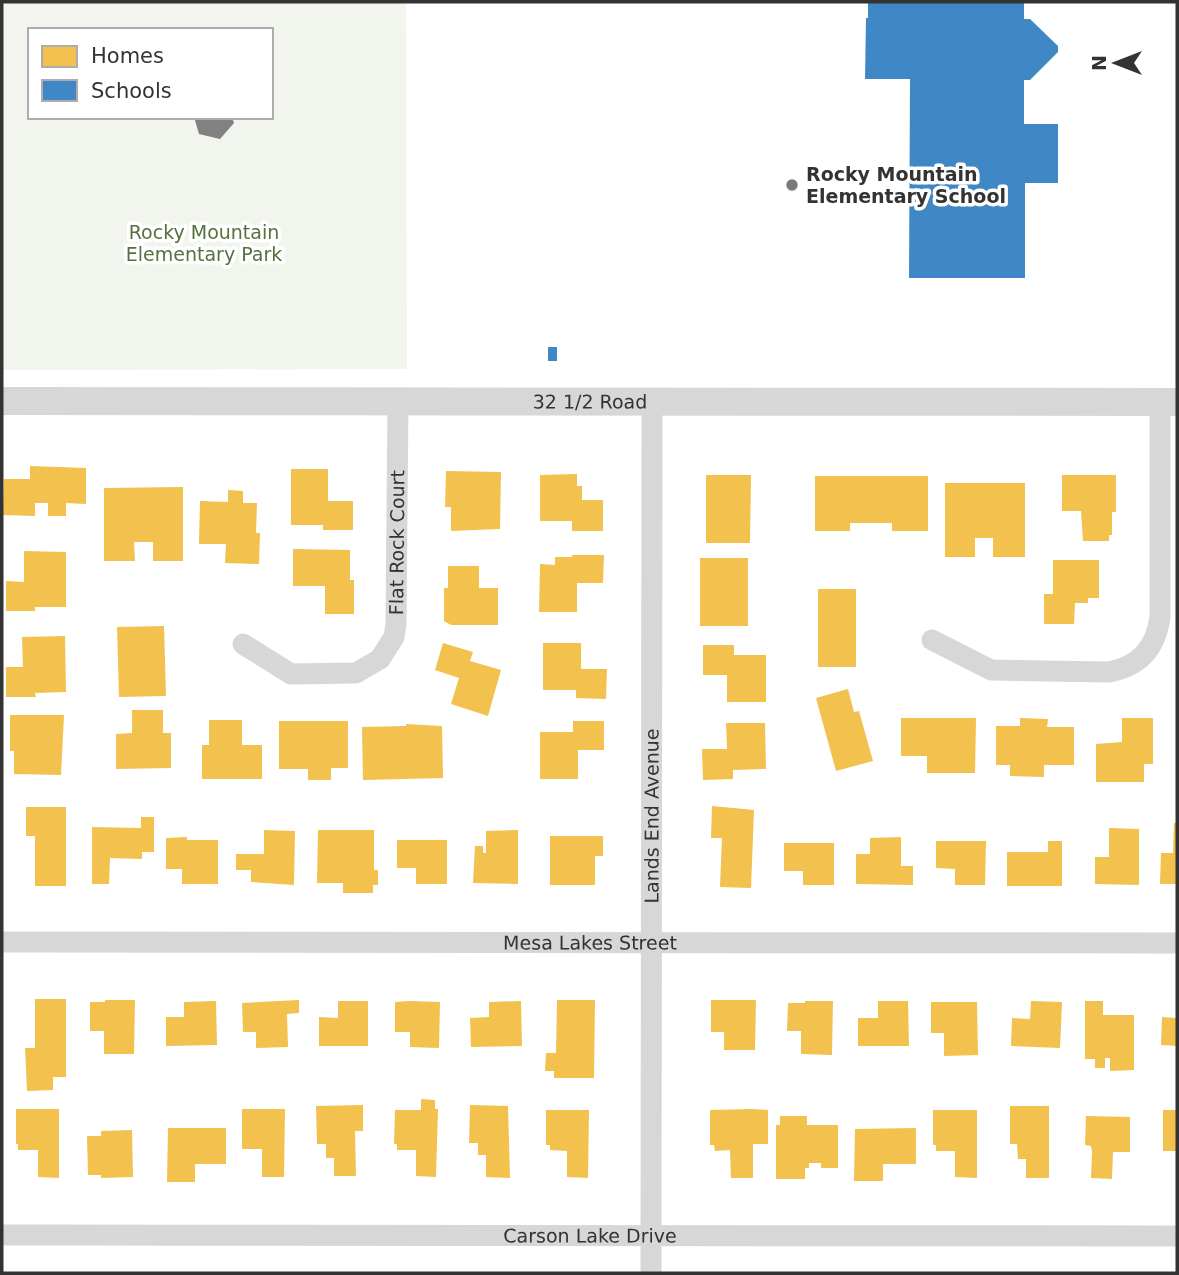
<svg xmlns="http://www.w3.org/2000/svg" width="1179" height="1275" font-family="'DejaVu Sans',sans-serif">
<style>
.green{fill:#f1f5ed;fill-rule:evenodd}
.homes{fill:#f2c14e}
.schools{fill:#3f88c5}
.building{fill:#818181}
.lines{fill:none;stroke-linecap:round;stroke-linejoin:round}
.minor{stroke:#d7d7d7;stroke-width:21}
.tertiary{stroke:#d7d7d7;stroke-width:28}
.poi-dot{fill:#7a7a7a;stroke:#fff;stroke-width:2.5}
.labels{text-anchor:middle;stroke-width:7;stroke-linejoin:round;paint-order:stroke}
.poi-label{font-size:19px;font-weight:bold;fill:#333;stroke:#fff;text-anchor:start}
.park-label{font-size:19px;fill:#56703f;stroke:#fff}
.street-label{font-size:19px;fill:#333;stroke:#fff}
</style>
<rect width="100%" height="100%" fill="#fff"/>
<!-- green -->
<path class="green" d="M2 2H406L407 369 2 370ZM30 30H271V117H30Z"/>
<!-- homes -->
<g class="homes">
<polygon points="30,466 86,468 86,504 66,503 66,516 48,516 48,503 35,503 35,516 3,515 4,479 30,479"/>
<polygon points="291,469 328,469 328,501 353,501 353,530 323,530 323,525 291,525"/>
<polygon points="446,471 501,472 500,529 451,531 451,507 445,507"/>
<polygon points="577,474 577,486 582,486 582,500 603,500 603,531 572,531 572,521 540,521 540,475"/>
<polygon points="706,475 751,475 750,543 706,543"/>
<polygon points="1062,475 1116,475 1116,512 1112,512 1112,535 1109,535 1109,541 1083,541 1081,511 1062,511"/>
<polygon points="815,476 928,476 928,531 892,531 892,523 850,523 850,531 815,531"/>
<polygon points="945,483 1025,483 1025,557 993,557 993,538 975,538 975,557 945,557"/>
<polygon points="183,487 183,561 153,561 153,542 134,542 135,561 104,561 104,488"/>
<polygon points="228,490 243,491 243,503 257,503 256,533 260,533 259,564 225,563 226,544 199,544 200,501 228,502"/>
<polygon points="293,549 350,550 350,580 354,580 354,614 325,614 325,586 293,586"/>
<polygon points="24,551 66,552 66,607 35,607 35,611 6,611 6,581 24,582"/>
<polygon points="572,555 604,555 603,583 577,583 577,612 539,612 540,564 555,565 555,557 572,557"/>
<rect x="700" y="558" width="48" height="68"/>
<polygon points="1053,560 1099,560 1099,598 1088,598 1088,603 1075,603 1074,624 1044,624 1044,594 1053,594"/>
<polygon points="448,566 479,566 479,588 498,588 498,625 451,625 444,621 444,588 448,588"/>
<rect x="818" y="589" width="38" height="78"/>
<polygon points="164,626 166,696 119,697 117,627"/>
<polygon points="65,636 66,692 35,693 36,697 6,697 6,667 23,667 22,637"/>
<polygon points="443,643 473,652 470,661 501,670 488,716 451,704 459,678 435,670"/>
<polygon points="543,643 581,643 581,669 607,669 606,699 576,698 576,690 543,690"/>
<polygon points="703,645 734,645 734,655 766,655 766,702 727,702 727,675 703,675"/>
<polygon points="848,689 854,712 859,711 873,761 836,771 816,698"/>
<polygon points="132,710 163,710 163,733 171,733 171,768 116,769 116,734 132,733"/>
<polygon points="10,715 64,715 61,775 14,774 14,751 10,751"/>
<polygon points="901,718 976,718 975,773 927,773 927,756 901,756"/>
<polygon points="1020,718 1048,719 1047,727 1074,727 1074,765 1044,765 1044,777 1010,776 1010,765 996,765 996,726 1020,726"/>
<polygon points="1122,718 1153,718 1153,764 1144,764 1144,782 1096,782 1096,744 1122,742"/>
<polygon points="209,720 242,720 242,745 262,745 262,779 202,779 202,745 209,745"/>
<polygon points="279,721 348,721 348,768 331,768 331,780 308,780 308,769 279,769"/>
<polygon points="573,721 604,721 604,750 578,750 578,779 540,779 540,732 573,732"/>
<polygon points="726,723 765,723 766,769 733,770 733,779 703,780 702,749 727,749"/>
<polygon points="406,724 442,726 443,778 363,780 362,727 406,726"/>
<polygon points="712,806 754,810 751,888 720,887 722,838 711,838"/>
<polygon points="26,807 66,807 66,886 35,886 35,836 26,836"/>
<polygon points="141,817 154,817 154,852 142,852 142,859 110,858 109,884 92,884 92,827 141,828"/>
<polygon points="1174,823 1177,823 1177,884 1160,884 1161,853 1173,853"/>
<polygon points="1109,828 1139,829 1139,885 1095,884 1095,857 1109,857"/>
<polygon points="264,830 295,831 294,885 251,882 251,870 236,870 236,854 264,854"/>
<polygon points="318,830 374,830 374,870 378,870 378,885 373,885 373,893 343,893 343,883 317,883"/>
<polygon points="518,830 518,884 473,883 475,846 483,846 483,853 486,853 486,831"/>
<polygon points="550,836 603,836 603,856 595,856 595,885 550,885"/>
<polygon points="187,837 187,840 218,840 218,884 182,884 182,869 166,869 166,838"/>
<polygon points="901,837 901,866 913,866 913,885 856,884 856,854 870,854 870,838"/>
<polygon points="397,840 447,840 447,884 416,884 416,868 397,868"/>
<polygon points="936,841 986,841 985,885 955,885 955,869 936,868"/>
<polygon points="1048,841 1062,841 1062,886 1007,886 1007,852 1048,852"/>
<polygon points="784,843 834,843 834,885 803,885 803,871 784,871"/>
<polygon points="35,999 66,999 66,1077 53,1077 53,1090 27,1091 25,1048 35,1048"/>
<polygon points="105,1000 135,1000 134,1054 104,1054 104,1031 90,1031 90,1002 105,1002"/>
<polygon points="299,1000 299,1013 287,1014 288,1047 256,1048 256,1032 243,1032 242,1003"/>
<polygon points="557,1000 595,1000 594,1078 554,1078 554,1071 545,1071 546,1053 556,1053"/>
<polygon points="711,1000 756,1000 755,1050 724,1050 724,1032 711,1032"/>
<polygon points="216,1001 217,1045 166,1046 166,1017 184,1017 184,1002"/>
<polygon points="338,1001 368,1001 368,1046 319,1046 319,1017 338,1018"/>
<polygon points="409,1001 440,1002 439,1048 410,1047 410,1032 395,1032 395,1002"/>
<polygon points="521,1001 522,1046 471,1047 470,1018 489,1017 489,1002"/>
<polygon points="805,1001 833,1001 832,1055 801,1054 801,1031 787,1031 788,1003 805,1003"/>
<polygon points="878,1001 908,1001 909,1046 858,1046 858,1018 878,1018"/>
<polygon points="1031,1001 1062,1002 1060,1048 1011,1046 1012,1018 1030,1019"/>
<polygon points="1085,1001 1103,1001 1103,1015 1134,1015 1134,1070 1110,1071 1110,1058 1105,1058 1105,1068 1095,1068 1095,1059 1085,1059"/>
<polygon points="931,1002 977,1002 978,1055 944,1056 944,1033 931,1033"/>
<polygon points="1162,1017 1177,1018 1177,1046 1161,1045"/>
<polygon points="421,1099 435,1100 435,1109 438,1109 436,1177 416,1176 416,1150 397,1150 397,1144 394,1144 395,1110 421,1110"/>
<polygon points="363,1105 363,1131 355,1131 356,1176 334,1176 334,1158 326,1158 326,1144 317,1144 316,1106"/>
<polygon points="470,1105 508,1106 510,1178 486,1177 486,1155 478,1155 478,1143 469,1143"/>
<polygon points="1010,1106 1049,1106 1049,1178 1026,1178 1026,1159 1018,1159 1017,1144 1010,1144"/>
<polygon points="16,1109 59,1109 59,1178 38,1177 38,1150 18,1150 18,1144 16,1144"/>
<polygon points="242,1109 285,1109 284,1177 262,1177 262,1149 242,1149"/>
<polygon points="753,1109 768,1110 768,1144 753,1144 753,1178 731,1178 730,1150 715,1151 714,1145 710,1145 710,1110"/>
<polygon points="546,1110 589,1110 588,1178 567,1177 567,1151 550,1150 550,1145 546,1145"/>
<polygon points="933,1110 977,1110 977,1178 955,1177 955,1151 936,1151 936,1145 933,1145"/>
<rect x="1163" y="1110" width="14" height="41"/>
<polygon points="780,1116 807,1116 807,1125 838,1125 838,1168 821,1168 821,1163 809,1163 809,1168 805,1168 805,1179 776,1179 776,1125 780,1125"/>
<polygon points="1086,1116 1130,1117 1130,1152 1113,1152 1112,1179 1091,1178 1092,1152 1091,1146 1085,1145"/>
<polygon points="168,1128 226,1128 226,1164 195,1164 195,1182 167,1182"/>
<polygon points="916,1128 916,1164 883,1164 883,1181 854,1181 855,1129"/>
<polygon points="132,1130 133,1177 101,1178 101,1175 88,1175 87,1136 101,1136 101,1131"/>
</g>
<!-- schools -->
<g class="schools">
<polygon points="868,2 1024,2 1024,19 1030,19 1058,46 1058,52 1030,80 1024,80 1024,124 1058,124 1058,183 1025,183 1025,278 909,278 910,79 865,79 866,18 868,18"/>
<rect x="548" y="347" width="9" height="14"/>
</g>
<!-- building -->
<polygon class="building" points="194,117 232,117 234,123 220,139 199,134"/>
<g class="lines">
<!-- minor -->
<g class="minor">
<path d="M932 640 991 670 1109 672C1140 666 1156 647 1160 617V401"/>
<path id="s1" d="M243 644 291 674 356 673 380 659 394 637 396 624 398 400"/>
<path id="s2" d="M2 942 1177 943"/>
<path id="s3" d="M2 1235 1177 1236"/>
<path id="s4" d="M651 1273 652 401"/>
</g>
<!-- tertiary -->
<path class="tertiary" id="s5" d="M2 401 1177 402"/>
</g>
<!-- markers -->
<circle class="poi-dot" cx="792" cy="185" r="7"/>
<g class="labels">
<!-- poi labels -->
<g class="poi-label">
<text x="806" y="181">Rocky Mountain<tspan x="806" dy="22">Elementary School</tspan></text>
</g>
<!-- park labels -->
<g class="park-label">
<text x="204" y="239">Rocky Mountain<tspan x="204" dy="22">Elementary Park</tspan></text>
</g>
<!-- street labels -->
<g class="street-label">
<text dy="7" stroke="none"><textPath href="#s5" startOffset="588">32 1/2 Road</textPath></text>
<text dy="7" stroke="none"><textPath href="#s1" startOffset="270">Flat Rock Court</textPath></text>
<text dy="7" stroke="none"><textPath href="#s4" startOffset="457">Lands End Avenue</textPath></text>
<text dy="7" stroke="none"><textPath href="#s2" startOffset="588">Mesa Lakes Street</textPath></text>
<text dy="7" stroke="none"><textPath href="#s3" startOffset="588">Carson Lake Drive</textPath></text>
</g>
</g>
<!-- border -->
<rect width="1179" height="1275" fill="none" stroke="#333333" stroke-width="7"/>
<!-- legend -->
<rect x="28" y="28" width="245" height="91" fill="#ffffff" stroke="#adadad" stroke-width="2"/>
<rect x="42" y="46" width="35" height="21" fill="#f2c14e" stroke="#adadad" stroke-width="2"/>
<text x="91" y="63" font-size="21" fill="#333333">Homes</text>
<rect x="42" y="80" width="35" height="21" fill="#3f88c5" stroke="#adadad" stroke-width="2"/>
<text x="91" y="98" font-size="21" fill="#333333">Schools</text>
<!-- north arrow -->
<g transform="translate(1116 63) rotate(270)" stroke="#ffffff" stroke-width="5" paint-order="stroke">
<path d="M0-5L12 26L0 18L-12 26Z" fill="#333333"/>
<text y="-10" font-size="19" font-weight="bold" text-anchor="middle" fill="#333333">N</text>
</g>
</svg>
